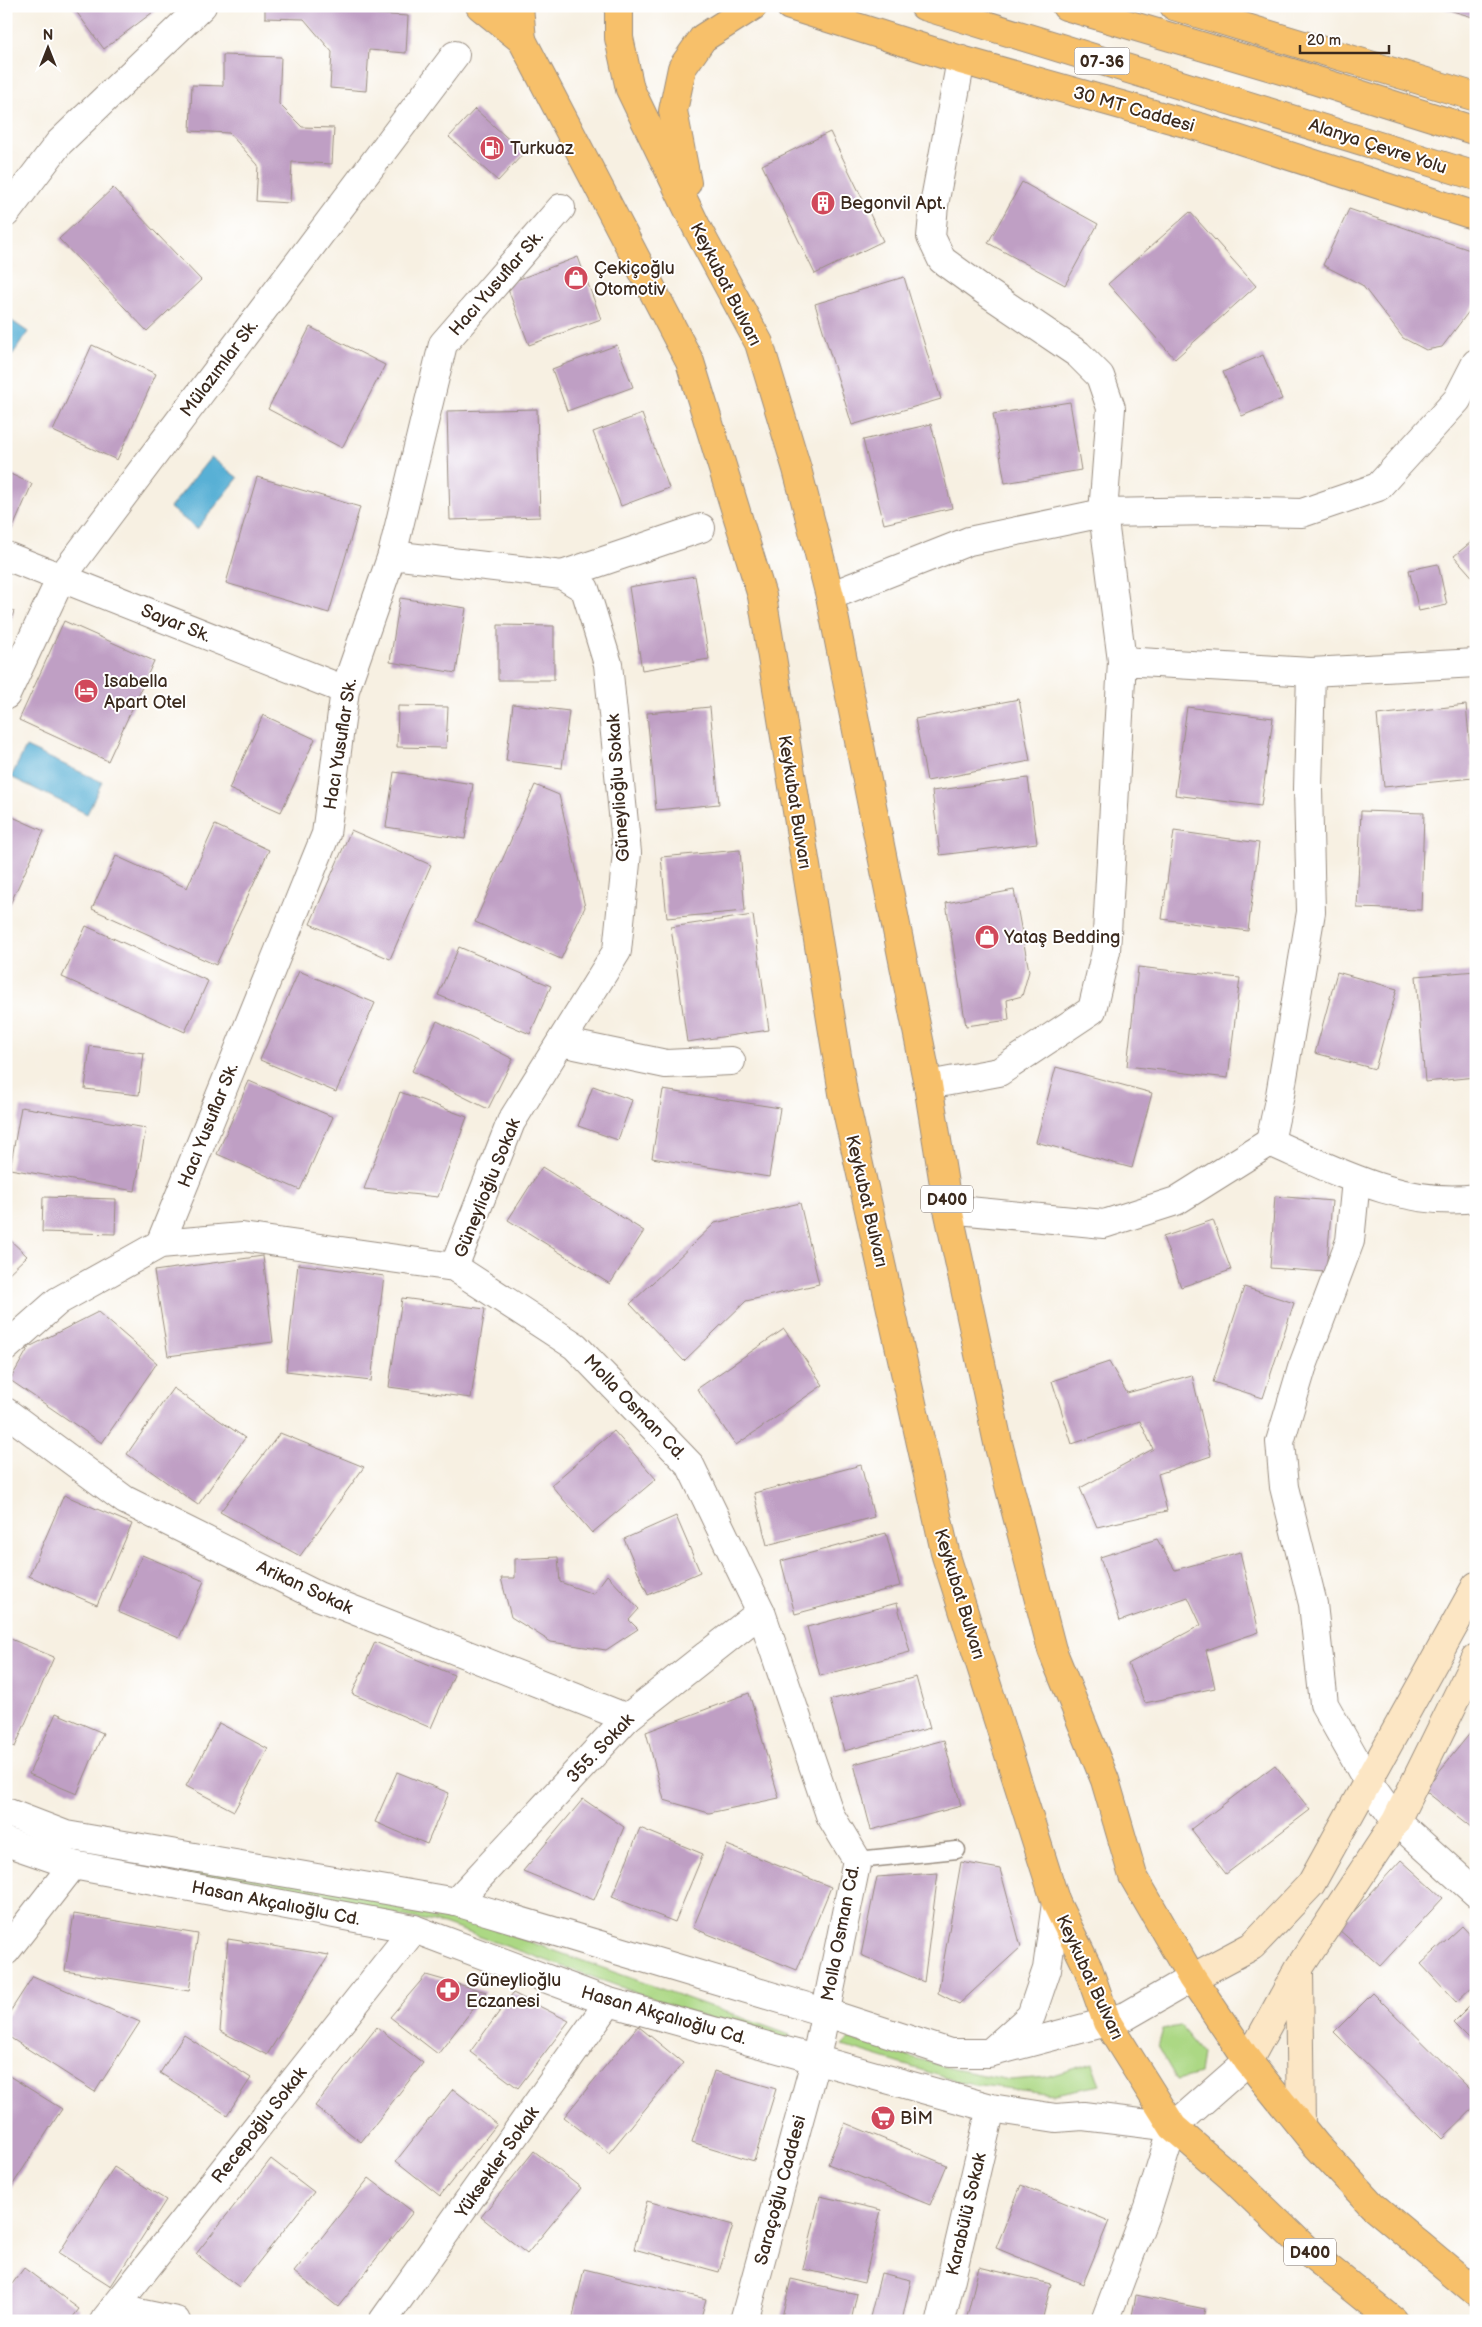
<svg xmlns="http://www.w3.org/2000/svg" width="1482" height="2327" font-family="'Balsamiq Sans',sans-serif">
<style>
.green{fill:#acd884;stroke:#748151}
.water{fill:#58b0d5;stroke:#4a6d7a}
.building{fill:#bf9fc4}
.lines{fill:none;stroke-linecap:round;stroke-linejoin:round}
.lane-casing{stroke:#998d80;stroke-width:19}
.street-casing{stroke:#998d80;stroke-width:30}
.secondary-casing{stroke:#998d80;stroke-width:30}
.primary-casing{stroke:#998d80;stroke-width:30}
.highway-casing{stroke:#998d80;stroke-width:30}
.lane{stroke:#fff;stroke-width:16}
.street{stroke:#fff;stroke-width:28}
.secondary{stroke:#fce6c4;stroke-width:28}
.primary{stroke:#f7c06b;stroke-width:28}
.highway{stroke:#f7c06b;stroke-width:28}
.labels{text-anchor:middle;stroke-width:4;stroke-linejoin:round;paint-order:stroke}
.shield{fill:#fff;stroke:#766a62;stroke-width:1}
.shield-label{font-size:16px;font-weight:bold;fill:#3b2a1e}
.street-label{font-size:18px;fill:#3b2a1e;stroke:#fff}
.poi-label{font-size:18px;fill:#3b2a1e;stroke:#fff;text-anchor:start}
</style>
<rect width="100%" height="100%" fill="#fff"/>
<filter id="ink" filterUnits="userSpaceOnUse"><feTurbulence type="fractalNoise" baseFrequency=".02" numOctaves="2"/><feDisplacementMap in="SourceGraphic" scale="10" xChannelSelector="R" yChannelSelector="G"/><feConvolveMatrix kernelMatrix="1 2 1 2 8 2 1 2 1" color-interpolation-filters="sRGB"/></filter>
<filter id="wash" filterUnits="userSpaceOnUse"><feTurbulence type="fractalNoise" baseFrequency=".0096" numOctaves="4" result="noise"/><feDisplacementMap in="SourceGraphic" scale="20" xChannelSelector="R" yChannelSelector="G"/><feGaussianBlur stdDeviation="1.12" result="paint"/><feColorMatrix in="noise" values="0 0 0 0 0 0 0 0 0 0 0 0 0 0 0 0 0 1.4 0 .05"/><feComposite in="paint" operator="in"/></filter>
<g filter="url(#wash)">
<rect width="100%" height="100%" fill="#f7f0e2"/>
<!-- green -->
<g class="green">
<polygon points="6,1820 449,1913 790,2035 786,2046 444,1924 77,1854 6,1830"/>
<polygon points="1180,2026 1202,2053 1199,2074 1177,2080 1158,2047 1163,2029"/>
<polygon points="850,2039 953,2069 1010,2080 1046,2077 1092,2063 1100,2085 1054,2094 963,2083 843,2046"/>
</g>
<!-- water -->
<g class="water">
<polygon points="6,317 28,332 6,364"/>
<polygon points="211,457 238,478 197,529 170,508"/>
<polygon points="26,747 102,782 87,814 11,777"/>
</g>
<g id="blocks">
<!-- building -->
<g class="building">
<polygon points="72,6 161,6 104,49"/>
<polygon points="265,6 369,6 376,14 408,16 406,53 369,50 366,91 330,88 332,52 304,19 265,18"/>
<polygon points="1439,6 1476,6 1476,18 1439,7"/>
<polygon points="223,55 281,57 279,104 302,127 334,128 332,164 292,162 290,203 256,201 258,165 229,133 190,131 192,85 223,86"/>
<polygon points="475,109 524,153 498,181 449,137"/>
<polygon points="830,132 883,241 815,274 762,165"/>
<polygon points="1022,182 1098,224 1065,285 988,243"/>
<polygon points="113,188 201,280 147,331 59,239"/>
<polygon points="1349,209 1476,252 1476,302 1442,347 1426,350 1403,338 1362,285 1323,265"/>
<polygon points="1190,212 1256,286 1175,359 1108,284"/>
<polygon points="578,257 601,319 529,345 506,284"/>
<polygon points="904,277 941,399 852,425 815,304"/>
<polygon points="310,327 385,365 342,448 268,409"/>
<polygon points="92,345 156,374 117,460 53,431"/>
<polygon points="617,345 633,387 567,411 552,369"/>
<polygon points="1263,355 1282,399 1242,416 1223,372"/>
<polygon points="1070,402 1081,470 1005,483 993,414"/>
<polygon points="537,409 540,517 450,520 447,411"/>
<polygon points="642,414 669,488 621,506 593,432"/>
<polygon points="931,424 952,508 884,524 863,440"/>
<polygon points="6,472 32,484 12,530 6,528"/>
<polygon points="257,477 360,507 329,613 226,583"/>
<polygon points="1476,538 1476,581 1454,556"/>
<polygon points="1438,564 1447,605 1419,611 1409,570"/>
<polygon points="695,576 709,659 642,670 629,587"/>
<polygon points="400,598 466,608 456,673 390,662"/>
<polygon points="6,608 14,611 7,632 6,632"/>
<polygon points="64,621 154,661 108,761 19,720"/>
<polygon points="498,625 554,626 554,680 498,680"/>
<polygon points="1019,699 1030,761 927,781 915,719"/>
<polygon points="513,704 569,711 562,768 506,761"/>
<polygon points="1466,705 1473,778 1384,787 1377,715"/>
<polygon points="398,706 448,707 446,748 397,747"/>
<polygon points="710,707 719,804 656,810 647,713"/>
<polygon points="1187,707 1273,718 1261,806 1175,795"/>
<polygon points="263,715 315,739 281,812 229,789"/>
<polygon points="394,772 473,784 465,839 386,827"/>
<polygon points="1028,778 1037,843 940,855 932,791"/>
<polygon points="535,785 559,795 585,907 561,959 475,922"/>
<polygon points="1361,811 1424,813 1421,910 1357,908"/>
<polygon points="6,814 44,831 6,913"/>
<polygon points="215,825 269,850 216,965 92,909 116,856 187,888"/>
<polygon points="351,830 431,865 390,959 310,924"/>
<polygon points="1174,831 1259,843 1248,931 1162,919"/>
<polygon points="740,850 745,911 667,918 661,857"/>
<polygon points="1014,890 1029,971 1022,996 1007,1000 1009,1020 966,1026 946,903"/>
<polygon points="753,915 769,1030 687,1042 671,927"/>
<polygon points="86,926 208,981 185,1032 62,977"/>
<polygon points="459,947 551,986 530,1034 438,995"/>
<polygon points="1138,967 1240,978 1228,1078 1127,1066"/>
<polygon points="299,971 375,1003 336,1092 260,1060"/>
<polygon points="1476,971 1476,1077 1425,1082 1416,976"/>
<polygon points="1337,972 1397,989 1375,1069 1315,1053"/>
<polygon points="437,1021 513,1059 488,1109 412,1071"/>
<polygon points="90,1046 144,1053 139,1095 85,1089"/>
<polygon points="1056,1067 1152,1093 1132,1168 1036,1142"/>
<polygon points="249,1081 333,1117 300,1190 217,1154"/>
<polygon points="593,1086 632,1100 618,1140 578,1126"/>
<polygon points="663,1090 780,1108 769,1177 652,1158"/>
<polygon points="400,1092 467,1117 438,1197 364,1189"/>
<polygon points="21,1107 146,1128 135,1191 10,1169"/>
<polygon points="542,1167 644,1231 610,1284 508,1220"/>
<polygon points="1275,1196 1332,1201 1326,1272 1270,1268"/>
<polygon points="43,1197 116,1199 115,1234 42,1232"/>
<polygon points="800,1203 819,1284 746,1301 684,1361 630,1304 715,1223"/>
<polygon points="1213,1220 1231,1270 1181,1287 1163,1237"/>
<polygon points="6,1236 27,1256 6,1276"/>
<polygon points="263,1256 273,1342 168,1356 154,1271"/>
<polygon points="298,1264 384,1276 371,1381 286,1371"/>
<polygon points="1244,1287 1294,1303 1263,1398 1213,1382"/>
<polygon points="402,1298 485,1309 471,1398 389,1387"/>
<polygon points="98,1312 157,1363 102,1443 10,1380 29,1347"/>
<polygon points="784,1329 823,1385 736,1445 697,1389"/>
<polygon points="1109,1362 1127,1393 1192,1375 1211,1456 1158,1474 1167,1511 1097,1527 1080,1488 1153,1449 1140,1421 1072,1444 1052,1381"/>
<polygon points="173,1388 245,1438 198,1505 127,1454"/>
<polygon points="614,1431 656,1479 592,1533 551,1485"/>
<polygon points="280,1433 364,1467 300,1556 220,1512"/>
<polygon points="861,1465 874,1517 767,1545 754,1493"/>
<polygon points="64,1495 132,1524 97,1605 29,1576"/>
<polygon points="676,1516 700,1572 648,1595 624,1539"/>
<polygon points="886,1533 900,1586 795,1614 781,1561"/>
<polygon points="1157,1539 1175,1570 1240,1552 1259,1632 1206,1650 1215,1688 1145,1703 1128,1664 1201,1625 1188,1597 1120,1621 1100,1557"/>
<polygon points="142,1555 204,1581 179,1638 118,1612"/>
<polygon points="558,1557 560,1582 593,1594 607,1575 639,1609 629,1620 638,1629 606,1650 551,1642 511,1617 501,1578 515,1578 515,1559"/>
<polygon points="897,1603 910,1652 820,1676 807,1627"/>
<polygon points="6,1637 54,1657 15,1747 6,1743"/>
<polygon points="375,1642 454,1675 431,1728 352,1694"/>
<polygon points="916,1677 930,1728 844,1751 830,1700"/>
<polygon points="749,1693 779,1798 709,1813 664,1800 646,1732"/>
<polygon points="56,1713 103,1733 77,1794 29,1774"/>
<polygon points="219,1723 268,1749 234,1811 186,1786"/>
<polygon points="1476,1726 1476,1831 1424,1790"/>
<polygon points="944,1740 961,1806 871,1830 854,1764"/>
<polygon points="1275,1765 1310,1810 1226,1874 1191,1829"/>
<polygon points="397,1772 449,1793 427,1844 375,1822"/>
<polygon points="583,1799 624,1827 594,1900 523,1871"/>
<polygon points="640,1828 703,1854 675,1922 612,1897"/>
<polygon points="727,1845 831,1887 797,1970 693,1928"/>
<polygon points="1401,1860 1443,1898 1380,1966 1338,1929"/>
<polygon points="961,1862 1000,1869 1021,1947 959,2004 938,1993"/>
<polygon points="938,1873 924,1982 861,1955 877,1877"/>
<polygon points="74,1914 198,1934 189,1991 65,1971"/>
<polygon points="1462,1926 1476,1941 1476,1983 1456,2002 1421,1964"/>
<polygon points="228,1939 329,1955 267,2055 220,2031"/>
<polygon points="426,1975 486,1992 438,2054 390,2017"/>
<polygon points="33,1976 140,2022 95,2092 6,2035 6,2018"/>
<polygon points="513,1993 569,2021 518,2088 470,2052"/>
<polygon points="1373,1993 1476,2095 1476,2106 1442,2139 1334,2032"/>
<polygon points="1476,2000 1476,2046 1453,2023"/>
<polygon points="638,2026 683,2063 609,2153 564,2117"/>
<polygon points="377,2027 423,2063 361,2142 315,2106"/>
<polygon points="184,2035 251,2078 227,2115 160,2073"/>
<polygon points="714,2071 776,2089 754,2161 692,2142"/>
<polygon points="6,2074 62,2109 6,2195"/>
<polygon points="453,2089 497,2124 440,2196 396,2161"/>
<polygon points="845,2123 947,2165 930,2205 828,2164"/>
<polygon points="534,2151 581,2188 527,2254 481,2217"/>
<polygon points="271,2159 314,2192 239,2287 196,2254"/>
<polygon points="114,2167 166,2200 111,2286 59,2253"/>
<polygon points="369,2178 413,2212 338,2307 294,2272"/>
<polygon points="1021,2185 1109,2221 1083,2284 996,2248"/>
<polygon points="820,2196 881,2210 864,2283 803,2269"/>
<polygon points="647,2201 733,2225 719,2272 634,2249"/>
<polygon points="979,2267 1051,2284 1042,2321 966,2321"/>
<polygon points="24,2268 79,2309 70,2321 6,2321 6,2292"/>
<polygon points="584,2269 706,2299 700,2321 572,2321"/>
<polygon points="881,2273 911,2280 902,2321 869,2321"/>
<polygon points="791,2279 857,2294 851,2321 781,2321"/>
<polygon points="1136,2295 1205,2309 1202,2321 1131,2321"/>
</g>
</g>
</g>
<g filter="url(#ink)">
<use href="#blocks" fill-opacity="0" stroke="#998d80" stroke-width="1"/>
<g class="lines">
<defs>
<polyline id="lane" points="857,1860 957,1850"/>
<g id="street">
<polyline points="961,60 934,205 931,237 942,260 982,289 1078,354 1100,376 1111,408 1103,513 1122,661"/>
<polyline points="6,213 59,143 202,6"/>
<polyline points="392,555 562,575 585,589 608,664 627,853 617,951 511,1122 454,1267"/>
<polyline points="6,556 345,690"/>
<polyline points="562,575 701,528"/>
<polyline points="830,596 969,541 1103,513 1215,511 1302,513 1378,487 1457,400 1476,363"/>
<polyline points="6,695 61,578 455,55"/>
<polyline points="561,1042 666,1064 731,1061"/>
<polyline points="928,1085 999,1072 1092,1010 1106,951 1122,661 1311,672 1476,663"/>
<polyline points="1270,1142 1280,1095 1311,912 1308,789 1311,672"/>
<polyline points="1356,1180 1350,1241 1302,1368 1280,1442 1284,1487 1313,1604 1324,1704 1368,1782 1396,1821 1476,1893"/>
<path d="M948 1209 1104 1224 1176 1201 1270 1142C1334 1170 1403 1208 1476 1198"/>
<polyline points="160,1244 326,834 345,690 392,555 443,344 561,208"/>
<polyline points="6,1347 58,1301 160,1244 242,1237 454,1267 575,1346 690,1465 761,1612 830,1815 857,1860 816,2058 744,2321"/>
<polyline points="6,1412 125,1500 318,1596 627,1718"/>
<polyline points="6,1812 66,1835 456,1902 824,2012 950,2053 989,2053 1107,2022 1128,2015 1192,1978"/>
<polyline points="6,1842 73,1865 414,1929 609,2002 991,2108 1056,2118 1083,2116 1173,2127 1248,2061"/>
<polyline points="456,1902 627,1718 761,1612"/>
<polyline points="6,1951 73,1865"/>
<polyline points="992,2051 1031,2016 1047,1969 1056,1903"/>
<polyline points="114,2308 176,2321"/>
<polyline points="104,2321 414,1929"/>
<polyline points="383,2321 609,2002"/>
<polyline points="941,2321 991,2108"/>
<polyline points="1105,2321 1148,2207 1173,2127"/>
</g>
<g id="secondary">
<polyline points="1299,1970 1301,2126"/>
<polyline points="1192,1978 1252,1946 1311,1884 1476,1586"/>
<polyline points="1248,2061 1299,1968 1396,1821 1476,1658"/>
</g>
<g id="primary">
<polyline points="790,6 961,60 1203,128 1476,216"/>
<polyline points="1174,6 1476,97"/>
</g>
<g id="highway">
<polyline points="480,6 522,40 690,362 762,596 843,1093 946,1556 1056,1903 1088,1968 1107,2022 1173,2127 1231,2177 1312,2255 1394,2321"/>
<polyline points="519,6 522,40"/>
<polyline points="619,6 619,38 630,89 697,228 759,343 797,469 830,596 928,1085 948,1209 998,1443 1052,1650 1105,1780 1133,1876 1192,1978 1248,2061 1316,2145 1372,2205 1476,2292"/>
<polyline points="924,6 1476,176"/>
<polyline points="1066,6 1295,74 1476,131"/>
<polyline points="687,183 673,111 682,68 703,38 753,6"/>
</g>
</defs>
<!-- lane casing -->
<use href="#lane" class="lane-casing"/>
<!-- street casing -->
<use href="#street" class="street-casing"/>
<!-- secondary casing -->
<use href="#secondary" class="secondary-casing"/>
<!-- primary casing -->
<use href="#primary" class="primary-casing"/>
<!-- highway casing -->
<use href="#highway" class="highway-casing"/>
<!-- lane -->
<use href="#lane" class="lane"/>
<!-- street -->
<use href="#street" class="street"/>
<!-- secondary -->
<use href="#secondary" class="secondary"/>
<!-- primary -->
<use href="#primary" class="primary"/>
<!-- highway -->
<use href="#highway" class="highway"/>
</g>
</g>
<!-- icons -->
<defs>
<symbol id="fuel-disc" viewBox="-11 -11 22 22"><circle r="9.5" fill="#d1495b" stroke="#fff"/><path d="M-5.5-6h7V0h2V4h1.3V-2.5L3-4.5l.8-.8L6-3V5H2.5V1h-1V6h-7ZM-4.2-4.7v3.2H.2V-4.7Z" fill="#fff"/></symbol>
<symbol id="building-disc" viewBox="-11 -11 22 22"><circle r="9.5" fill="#d1495b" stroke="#fff"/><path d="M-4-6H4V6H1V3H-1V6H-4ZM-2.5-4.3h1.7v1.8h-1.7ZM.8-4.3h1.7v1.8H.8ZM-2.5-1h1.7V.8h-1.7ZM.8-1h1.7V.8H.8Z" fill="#fff"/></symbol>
<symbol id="shop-disc" viewBox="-11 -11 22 22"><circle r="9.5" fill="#d1495b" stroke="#fff"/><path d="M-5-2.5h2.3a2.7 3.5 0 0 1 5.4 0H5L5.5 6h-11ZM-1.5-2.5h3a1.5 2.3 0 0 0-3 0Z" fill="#fff"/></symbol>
<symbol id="hotel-disc" viewBox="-11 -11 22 22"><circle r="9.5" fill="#d1495b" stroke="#fff"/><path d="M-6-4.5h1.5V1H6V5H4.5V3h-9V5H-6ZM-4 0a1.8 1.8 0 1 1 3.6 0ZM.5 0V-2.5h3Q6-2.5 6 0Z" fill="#fff"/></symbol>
<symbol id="pharmacy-disc" viewBox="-11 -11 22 22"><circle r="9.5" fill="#d1495b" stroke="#fff"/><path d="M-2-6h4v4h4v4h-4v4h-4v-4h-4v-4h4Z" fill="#fff"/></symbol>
<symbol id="supermarket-disc" viewBox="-11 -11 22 22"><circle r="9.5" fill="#d1495b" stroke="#fff"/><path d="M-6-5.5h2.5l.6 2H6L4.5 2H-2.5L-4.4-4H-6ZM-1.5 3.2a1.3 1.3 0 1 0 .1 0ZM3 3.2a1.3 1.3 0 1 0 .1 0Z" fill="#fff"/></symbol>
</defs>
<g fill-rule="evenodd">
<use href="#fuel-disc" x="478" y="134" width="28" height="28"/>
<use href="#building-disc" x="809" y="189" width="28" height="28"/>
<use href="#shop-disc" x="562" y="264" width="28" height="28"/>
<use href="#hotel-disc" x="72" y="677" width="28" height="28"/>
<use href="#shop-disc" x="973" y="923" width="28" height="28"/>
<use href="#pharmacy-disc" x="434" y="1976" width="28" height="28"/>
<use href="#supermarket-disc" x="869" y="2104" width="28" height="28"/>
</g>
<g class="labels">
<!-- shield labels -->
<g class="shield">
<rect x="1074.5" y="47.5" width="55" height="27" rx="4"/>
<rect x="921" y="1185.5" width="52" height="27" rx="4"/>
<rect x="1284" y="2238.5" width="52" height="27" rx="4"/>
</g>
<g class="shield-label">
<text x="1102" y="67">07-36</text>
<text x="947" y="1205">D400</text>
<text x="1310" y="2258">D400</text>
</g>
<!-- street labels -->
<g class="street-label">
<text transform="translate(1134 109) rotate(16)" y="6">30 MT Caddesi</text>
<text transform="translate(1378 146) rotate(18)" y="6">Alanya Çevre Yolu</text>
<text transform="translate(496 283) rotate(-49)" y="6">Hacı Yusuflar Sk.</text>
<text transform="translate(726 284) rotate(63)" y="6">Keykubat Bulvarı</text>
<text transform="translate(219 368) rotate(-53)" y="6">Mülazımlar Sk.</text>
<text transform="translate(176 623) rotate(22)" y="6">Sayar Sk.</text>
<text transform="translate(340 744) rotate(-81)" y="6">Hacı Yusuflar Sk.</text>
<text transform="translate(618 788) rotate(-94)" y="6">Güneylioğlu Sokak</text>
<text transform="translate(795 802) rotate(81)" y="6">Keykubat Bulvarı</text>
<text transform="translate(208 1125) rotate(-68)" y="6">Hacı Yusuflar Sk.</text>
<text transform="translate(487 1188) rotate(-68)" y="6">Güneylioğlu Sokak</text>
<text transform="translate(867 1201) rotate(77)" y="6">Keykubat Bulvarı</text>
<text transform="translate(635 1407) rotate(46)" y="6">Molla Osman Cd.</text>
<text transform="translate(305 1587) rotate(25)" y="6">Arikan Sokak</text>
<text transform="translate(960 1594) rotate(73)" y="6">Keykubat Bulvarı</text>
<text transform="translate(600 1748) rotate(-46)" y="6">355. Sokak</text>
<text transform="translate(276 1903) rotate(11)" y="6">Hasan Akçalıoğlu Cd.</text>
<text transform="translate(840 1933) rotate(-79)" y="6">Molla Osman Cd.</text>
<text transform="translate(1090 1977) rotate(65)" y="6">Keykubat Bulvarı</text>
<text transform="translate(664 2015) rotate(16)" y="6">Hasan Akçalıoğlu Cd.</text>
<text transform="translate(259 2125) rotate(-52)" y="6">Recepoğlu Sokak</text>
<text transform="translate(497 2162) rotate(-55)" y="6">Yüksekler Sokak</text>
<text transform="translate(780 2190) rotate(-75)" y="6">Saraçoğlu Caddesi</text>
<text transform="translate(966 2214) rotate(-77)" y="6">Karabülü Sokak</text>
</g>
<!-- poi labels -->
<g class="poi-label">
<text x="510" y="154">Turkuaz</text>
<text x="840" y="209">Begonvil Apt.</text>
<text x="594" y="274">Çekiçoğlu<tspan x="594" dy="21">Otomotiv</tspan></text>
<text x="104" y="687">Isabella<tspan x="104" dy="21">Apart Otel</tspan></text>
<text x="1004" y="943">Yataş Bedding</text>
<text x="466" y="1986">Güneylioğlu<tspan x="466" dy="21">Eczanesi</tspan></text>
<text x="900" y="2124">BİM</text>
</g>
</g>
<!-- margin -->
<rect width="1482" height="2327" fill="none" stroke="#fff" stroke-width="25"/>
<!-- north arrow -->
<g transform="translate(48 48)" stroke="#ffffff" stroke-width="4" paint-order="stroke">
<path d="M0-4L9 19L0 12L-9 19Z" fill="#3b2a1e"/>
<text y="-8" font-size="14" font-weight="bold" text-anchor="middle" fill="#3b2a1e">N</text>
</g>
<!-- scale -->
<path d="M1300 45v8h89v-8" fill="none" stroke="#3b2a1e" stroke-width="2.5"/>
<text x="1307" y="45" font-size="15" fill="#3b2a1e" stroke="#ffffff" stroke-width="4" paint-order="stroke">20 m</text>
</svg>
